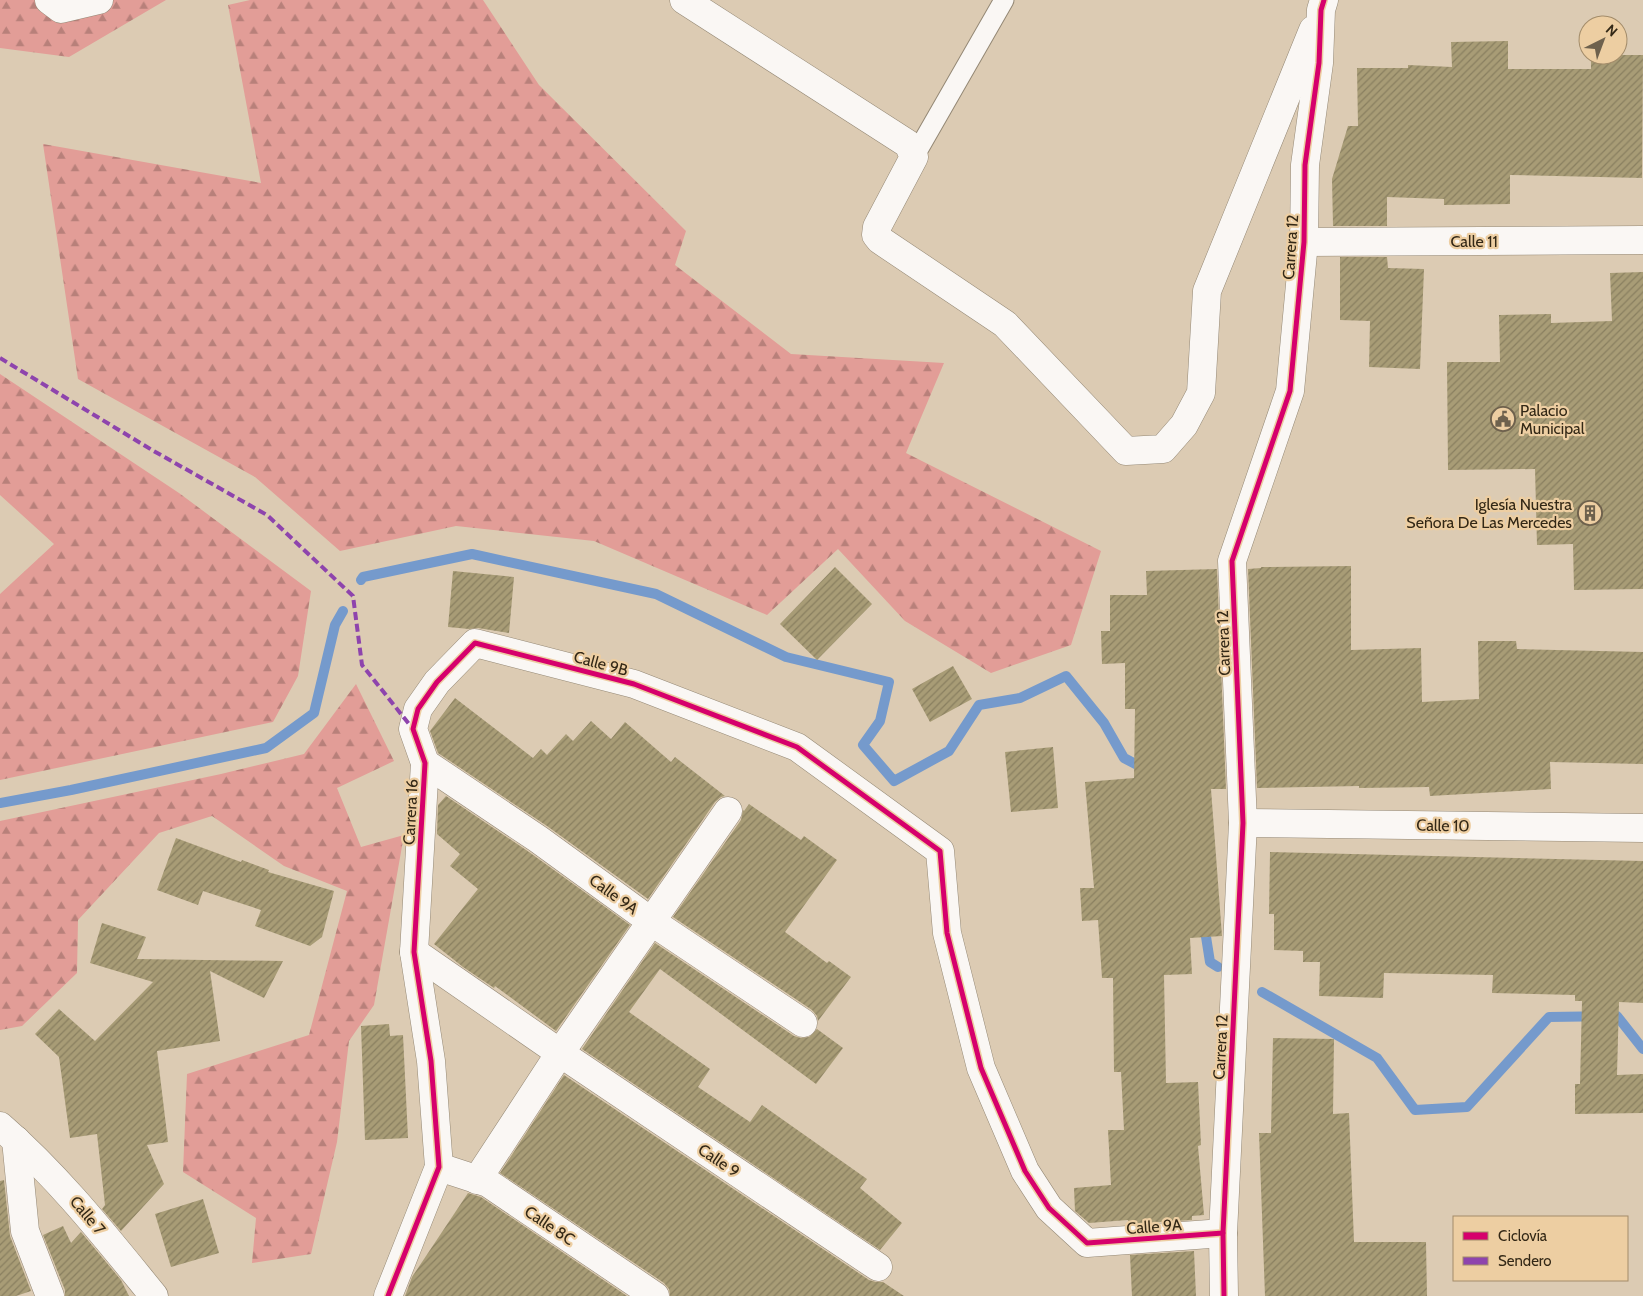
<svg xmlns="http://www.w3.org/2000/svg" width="1643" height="1296" font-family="Cabin,sans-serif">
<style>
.forest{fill:url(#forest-firs)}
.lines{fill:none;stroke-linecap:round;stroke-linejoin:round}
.stream{stroke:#759acc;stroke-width:10}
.building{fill:url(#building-hatch)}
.service-casing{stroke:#948875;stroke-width:21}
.minor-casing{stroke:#948875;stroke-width:29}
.service{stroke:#faf7f4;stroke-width:19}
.minor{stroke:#faf7f4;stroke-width:28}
.quiet{stroke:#8e44ad;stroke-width:4;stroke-dasharray:8 4;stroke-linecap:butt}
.cycleway-casing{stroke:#edcea2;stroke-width:8}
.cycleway{stroke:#d6006c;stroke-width:5}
.labels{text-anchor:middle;stroke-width:4.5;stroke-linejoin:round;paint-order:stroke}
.street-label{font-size:16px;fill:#332816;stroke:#edcea2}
.poi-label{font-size:16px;fill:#332816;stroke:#edcea2;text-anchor:start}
</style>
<defs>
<pattern id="forest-firs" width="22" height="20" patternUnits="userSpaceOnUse" patternTransform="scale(1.25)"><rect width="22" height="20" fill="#e29d97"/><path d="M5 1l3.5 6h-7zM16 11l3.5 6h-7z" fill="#b8807a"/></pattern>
<pattern id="building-hatch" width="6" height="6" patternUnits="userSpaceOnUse" patternTransform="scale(1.25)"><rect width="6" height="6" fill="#a89c76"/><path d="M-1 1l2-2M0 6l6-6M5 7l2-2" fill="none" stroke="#897f60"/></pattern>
</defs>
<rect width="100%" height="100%" fill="#dccbb3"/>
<!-- forest -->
<g class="forest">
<polygon points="0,0 166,0 69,57 0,48"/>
<polygon points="250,0 483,0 539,85 686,231 675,265 791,354 944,363 906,453 1101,551 1071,645 991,673 905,621 838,549 767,615 594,541 456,526 340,551 255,477 78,379 43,144 261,183 228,5"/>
<polygon points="0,374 179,493 311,591 298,676 273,722 0,780 0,594 54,544 0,495"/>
<polygon points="356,684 394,761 337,788 361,847 404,835 374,1005 349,1041 337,1142 311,1254 252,1263 256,1218 183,1172 187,1074 309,1035 347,891 284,866 212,816 159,833 78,920 77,973 22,1026 0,1030 0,821 221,774 304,754"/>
</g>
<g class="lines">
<!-- stream -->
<g class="stream">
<polyline points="361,580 363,577 472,554 656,594 786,657 889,682 880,721 863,745 894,781 949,751 979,705 1020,698 1066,676 1104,723 1124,758 1147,770"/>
<polyline points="0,803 71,790 266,748 314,713 335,625 343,611"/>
<polyline points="1204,924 1210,962 1218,967"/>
<polyline points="1262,992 1377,1058 1415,1110 1467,1107 1549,1017 1617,1016 1643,1049"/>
</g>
</g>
<!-- building -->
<g class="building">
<polygon points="1508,41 1508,69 1591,69 1591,55 1643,55 1642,178 1510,175 1510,204 1444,205 1444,199 1387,197 1387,226 1333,226 1332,179 1348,126 1358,126 1357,68 1408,68 1408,65 1452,67 1451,42"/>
<polygon points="1340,257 1387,257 1388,268 1424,269 1420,369 1369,367 1370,321 1340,320"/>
<polygon points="1643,272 1643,589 1574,590 1573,544 1537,545 1535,469 1448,470 1447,362 1500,362 1499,315 1551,314 1551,323 1612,321 1610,273"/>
<polygon points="1351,566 1351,650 1421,648 1422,702 1479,699 1478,641 1516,641 1517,649 1643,652 1643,764 1550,762 1551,789 1430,796 1429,787 1359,788 1359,786 1257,788 1248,569 1261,568 1261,567"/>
<polygon points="835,567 872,604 817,660 780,624"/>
<polygon points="1217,569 1226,789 1211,789 1222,936 1190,938 1192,974 1164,975 1166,1083 1198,1082 1201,1145 1198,1146 1204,1215 1192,1216 1192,1220 1129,1224 1128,1220 1089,1223 1075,1211 1074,1188 1111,1185 1108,1130 1124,1130 1121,1072 1114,1072 1113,978 1102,978 1098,920 1082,921 1080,888 1094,888 1085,782 1134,778 1135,709 1125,709 1125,663 1102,664 1101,631 1110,631 1110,595 1147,595 1146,571"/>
<polygon points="453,571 514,577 509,633 478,628 469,629 448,627"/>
<polygon points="953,666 972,699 930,722 912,689"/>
<polygon points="455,698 533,758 541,749 547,755 566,734 573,741 591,721 611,739 625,722 671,762 675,757 725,796 721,797 715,802 648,899 547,826 438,753 430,731"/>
<polygon points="1053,747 1058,808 1011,812 1005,752"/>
<polygon points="446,796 529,852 630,925 556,1031 495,986 494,988 463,967 434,944 478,889 450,866 460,854 437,834 438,805"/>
<polygon points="749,804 801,840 804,836 837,860 785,932 827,963 829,961 851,977 818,1021 817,1016 812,1010 673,917 741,820 743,810 744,811"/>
<polygon points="176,838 241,862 242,860 269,870 268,872 334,891 322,937 310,946 255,926 261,910 203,891 198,905 157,890"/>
<polygon points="1270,852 1643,861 1643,1003 1619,1002 1617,1075 1643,1074 1643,1113 1575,1114 1575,1084 1580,1084 1582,1001 1575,1001 1575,995 1492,993 1493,975 1384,973 1383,998 1319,996 1320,962 1303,962 1303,951 1274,950 1274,914 1269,914"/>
<polygon points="102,923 146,937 137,959 283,961 264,998 210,971 220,1041 157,1051 168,1142 147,1145 164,1184 121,1231 102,1209 105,1205 97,1134 70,1138 59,1057 35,1034 59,1009 95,1041 153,982 90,963"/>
<polygon points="655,943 794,1036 801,1038 809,1037 817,1029 843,1048 816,1084 660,969 629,1012 710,1069 698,1087 750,1122 762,1105 867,1179 860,1188 902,1223 880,1250 582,1049"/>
<polygon points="389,1024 390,1036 403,1035 408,1138 365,1140 361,1026"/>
<polygon points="1273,1038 1334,1039 1333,1114 1349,1113 1354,1242 1426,1242 1427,1296 1265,1296 1259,1133 1271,1133"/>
<polygon points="564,1075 869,1280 876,1282 883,1282 904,1296 670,1296 669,1289 664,1283 500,1173"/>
<polygon points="4,1180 10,1236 31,1291 16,1296 0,1296 0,1181"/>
<polygon points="468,1193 481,1197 627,1296 405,1296 412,1277"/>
<polygon points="203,1199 219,1253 171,1267 155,1214"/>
<polygon points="63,1226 71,1243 81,1232 121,1280 129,1296 65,1296 65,1290 43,1235"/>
<polygon points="1194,1251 1196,1296 1132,1296 1130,1255"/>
</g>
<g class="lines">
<defs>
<polyline id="service" points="914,157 1004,0"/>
<g id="minor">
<polyline points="49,0 61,9 99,0"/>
<polyline points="684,0 908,144 914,157 877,227 876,235 880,240 1005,324 1126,451 1163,449 1184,425 1201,393 1207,291 1313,30"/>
<polyline points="1304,242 1643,240"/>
<polyline points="425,763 538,839 652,922 803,1023"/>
<polyline points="728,811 560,1053 878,1267"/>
<polyline points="1243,823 1643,828"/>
<polyline points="414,952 560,1053 477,1180"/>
<path d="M0 1126C58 1176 105 1236 154 1296"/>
<polyline points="16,1140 25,1231 50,1296"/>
<polyline points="439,1167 488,1183 655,1296"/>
<polyline points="388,1296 439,1167 431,1061 414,952 425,763 413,729 418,709 437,682 475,643 634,684 797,747 940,851 947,933 981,1068 1025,1171 1049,1208 1087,1243 1223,1233"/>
<polyline points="1224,1296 1223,1233 1243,823 1232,561 1290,391 1304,242 1305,165 1319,63 1321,10 1324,0"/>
</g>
</defs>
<!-- service casing -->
<use href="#service" class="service-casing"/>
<!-- minor casing -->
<use href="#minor" class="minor-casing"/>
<!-- service -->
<use href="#service" class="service"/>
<!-- minor -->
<use href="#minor" class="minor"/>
<!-- quiet -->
<polyline class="quiet" points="0,358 152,450 267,515 353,596 362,665 413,729"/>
<defs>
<g id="cycleway">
<polyline points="388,1296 439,1167 431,1061 414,952 425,763 413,729 418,709 437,682 475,643 634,684 797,747 940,851 947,933 981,1068 1025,1171 1049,1208 1087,1243 1223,1233"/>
<polyline points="1224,1296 1223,1233 1243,823 1232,561 1290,391 1304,242 1305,165 1319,63 1321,10 1324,0"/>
</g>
</defs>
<!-- cycleway casing -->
<use href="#cycleway" class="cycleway-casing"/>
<!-- cycleway -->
<use href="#cycleway" class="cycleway"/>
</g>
<!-- icons -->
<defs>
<symbol id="civic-ring" viewBox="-11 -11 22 22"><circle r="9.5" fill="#edcea2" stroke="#6e614d" stroke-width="1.5"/><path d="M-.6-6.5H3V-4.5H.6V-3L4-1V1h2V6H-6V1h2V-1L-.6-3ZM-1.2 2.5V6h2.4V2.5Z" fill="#6e614d"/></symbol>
<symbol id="building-ring" viewBox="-11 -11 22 22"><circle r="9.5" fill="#edcea2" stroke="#6e614d" stroke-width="1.5"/><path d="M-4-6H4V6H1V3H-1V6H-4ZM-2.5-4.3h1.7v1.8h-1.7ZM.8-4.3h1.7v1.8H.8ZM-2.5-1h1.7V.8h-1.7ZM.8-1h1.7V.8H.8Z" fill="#6e614d"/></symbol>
</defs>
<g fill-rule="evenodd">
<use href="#civic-ring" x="1489" y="405" width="28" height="28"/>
<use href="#building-ring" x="1576" y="499" width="28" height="28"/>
</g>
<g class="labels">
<!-- street labels -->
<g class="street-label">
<text x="1474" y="247">Calle 11</text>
<text transform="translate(1290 247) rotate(-86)" y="6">Carrera 12</text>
<text transform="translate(1223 643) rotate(-92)" y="6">Carrera 12</text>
<text transform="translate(601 663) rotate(15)" y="6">Calle 9B</text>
<text transform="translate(410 812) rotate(-87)" y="6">Carrera 16</text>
<text transform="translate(1443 825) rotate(1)" y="6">Calle 10</text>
<text transform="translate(614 894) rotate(36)" y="6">Calle 9A</text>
<text transform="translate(1220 1047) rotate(-87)" y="6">Carrera 12</text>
<text transform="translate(719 1160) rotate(34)" y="6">Calle 9</text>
<text transform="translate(88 1215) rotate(50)" y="6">Calle 7</text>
<text transform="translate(550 1225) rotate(34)" y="6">Calle 8C</text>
<text transform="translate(1154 1226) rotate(-4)" y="6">Calle 9A</text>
</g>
<!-- poi labels -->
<g class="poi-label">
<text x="1520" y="416">Palacio<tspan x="1520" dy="18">Municipal</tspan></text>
<text x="1572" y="510" text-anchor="end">Iglesía Nuestra<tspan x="1572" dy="18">Señora De Las Mercedes</tspan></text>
</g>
</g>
<!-- legend -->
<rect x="1453" y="1216" width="175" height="65" fill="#edcea2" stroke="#a38c6a"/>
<rect x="1463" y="1232" width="25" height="8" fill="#d6006c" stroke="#a38c6a"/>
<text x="1498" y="1241" font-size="15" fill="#332816">Ciclovía</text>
<rect x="1463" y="1257" width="25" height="8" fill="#8e44ad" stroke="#a38c6a"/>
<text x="1498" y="1266" font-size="15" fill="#332816">Sendero</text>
<!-- north arrow -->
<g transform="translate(1603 40) rotate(42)"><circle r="24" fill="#edcea2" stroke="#a38c6a"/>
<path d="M0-4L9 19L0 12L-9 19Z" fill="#6e614d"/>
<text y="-8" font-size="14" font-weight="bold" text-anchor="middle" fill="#332816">N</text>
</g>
</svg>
